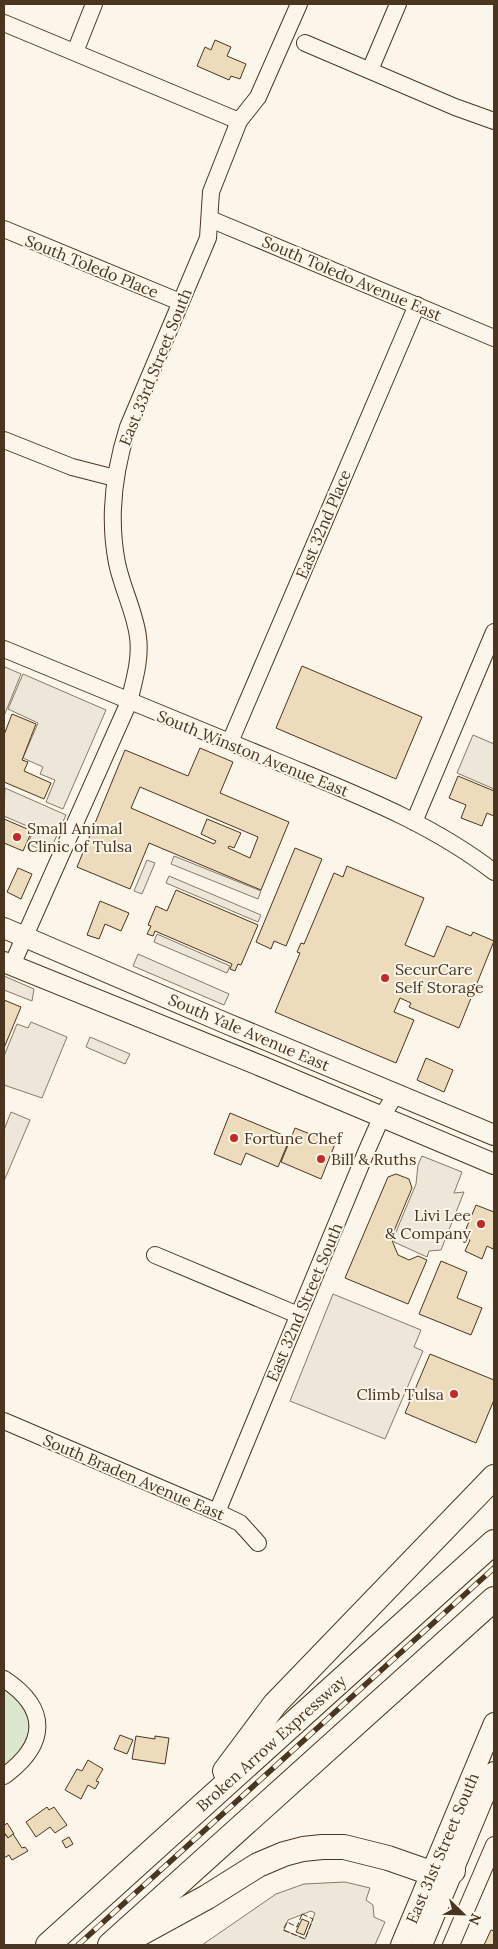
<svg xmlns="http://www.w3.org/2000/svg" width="498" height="1949" font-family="Lora,serif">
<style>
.green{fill:#dce7d0;stroke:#887966}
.parking{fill:#ede7d9;stroke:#887966;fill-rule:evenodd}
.building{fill:#ecdcbc;stroke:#4a3520;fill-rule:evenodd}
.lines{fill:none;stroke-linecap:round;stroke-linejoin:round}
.minor-casing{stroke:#4a3520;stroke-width:18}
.major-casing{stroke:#4a3520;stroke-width:22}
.highway-casing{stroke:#4a3520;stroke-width:26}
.minor{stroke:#fbf6e9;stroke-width:16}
.major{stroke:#fbf6e9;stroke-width:20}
.highway{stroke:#fbf6e9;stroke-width:24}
.rail-casing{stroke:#4a3520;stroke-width:5.5}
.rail{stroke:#fbf6e9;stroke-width:4;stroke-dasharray:11;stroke-linecap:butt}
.fence{stroke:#4a3520;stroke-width:1;stroke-dasharray:6 2.5;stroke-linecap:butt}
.poi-dot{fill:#c62828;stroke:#fbf6e9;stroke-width:2}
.labels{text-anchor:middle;stroke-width:4;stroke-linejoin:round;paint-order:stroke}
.street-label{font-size:16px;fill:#4a3520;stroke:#fbf6e9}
.poi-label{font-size:16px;fill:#4a3520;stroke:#fbf6e9;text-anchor:start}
</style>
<rect width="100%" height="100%" fill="#fbf6e9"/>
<!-- green -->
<path class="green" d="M4 1687C9 1692 17 1697 21 1703 40 1727 23 1750 4 1767Z"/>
<!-- parking -->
<g class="parking">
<polygon points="5,667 21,674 4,716 4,670"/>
<polygon points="23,674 106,710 63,809 46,802 55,780 40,774 43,767 23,758 38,723 8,709"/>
<polygon points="473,735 494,744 494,789 457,773"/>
<polygon points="5,788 66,815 49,853 28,844 34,829 4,816"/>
<polygon points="174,856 261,891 258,899 171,864"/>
<polygon points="147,860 155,863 142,894 134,891"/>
<polygon points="169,876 261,915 258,922 166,883"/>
<polygon points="157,934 230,966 227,973 154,942"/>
<polygon points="138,954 229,994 224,1005 133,966"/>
<polygon points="4,976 34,989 32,1001 4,990"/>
<polygon points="31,1022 67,1037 42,1098 4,1085 4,1056 17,1024 28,1028"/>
<polygon points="90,1037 130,1054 125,1064 86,1047"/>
<polygon points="11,1112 30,1120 4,1181 4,1130"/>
<polygon points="422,1156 462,1172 454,1193 464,1192 441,1250 429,1251 427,1257 394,1242 393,1239 416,1184 418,1165"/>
<polygon points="333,1294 421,1330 414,1347 423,1351 385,1439 290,1401"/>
<path d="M345 1882 370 1888 366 1900 373 1905 374 1917 385 1922 375 1945H202L276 1894 304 1884ZM311 1911 315 1913 305 1939 284 1930 288 1920Z"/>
</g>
<!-- building -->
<g class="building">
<polygon points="215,40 231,47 227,56 246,64 240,79 231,76 229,80 197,66 205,47 211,50"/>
<polygon points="302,666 422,717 396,779 276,728"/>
<polygon points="12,714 36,724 22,760 28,762 24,771 51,783 44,799 4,782 4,735"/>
<path d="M200 748 233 762 220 793 289 822 261 890 149 843 130 889 77 867 125 750 188 776ZM140 787 258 837 250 858 228 848 229 846 234 848 241 833 207 819 201 834 216 841 214 844 131 808Z"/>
<polygon points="458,776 494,791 494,816 487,813 482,826 461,818 466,805 449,798"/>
<polygon points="4,819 32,831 23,851 4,843"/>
<polygon points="295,848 322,859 286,946 274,941 271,949 256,942"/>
<polygon points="347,866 424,898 405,945 434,957 447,926 471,936 473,932 494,941 459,1028 409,1007 411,1003 400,998 394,1012 414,1020 396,1063 275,1012 300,953 297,952 301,943 304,944 334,873 343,877"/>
<polygon points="18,868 32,874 21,899 7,892"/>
<polygon points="176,890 258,925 241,965 238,964 235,971 230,969 232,964 155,931 153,936 147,934 151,926 148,925 156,906 167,911"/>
<polygon points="100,901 129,913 121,931 105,924 99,939 87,935"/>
<polygon points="4,1000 21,1007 4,1048"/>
<polygon points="426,1058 453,1070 444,1092 417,1080"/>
<polygon points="230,1113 290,1138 278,1167 246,1153 241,1165 214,1154"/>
<polygon points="295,1128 335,1144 321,1179 281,1162"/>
<polygon points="396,1174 409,1179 412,1188 391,1238 398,1255 409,1260 418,1256 427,1260 408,1304 345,1278 388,1177"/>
<polygon points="476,1205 494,1212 494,1245 493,1249 487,1246 482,1259 465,1251 470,1240 463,1236"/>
<polygon points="441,1261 467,1272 457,1298 482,1308 471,1335 419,1314"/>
<polygon points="430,1354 494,1380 494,1400 476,1443 405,1413"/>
<polygon points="120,1735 133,1740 127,1754 114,1749"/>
<polygon points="136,1736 155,1739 155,1736 169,1738 165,1764 132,1759"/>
<polygon points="88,1760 103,1769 96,1781 99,1782 95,1789 88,1785 81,1799 65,1790 77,1769 82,1771"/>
<polygon points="47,1807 49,1810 54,1807 67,1825 55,1833 50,1827 36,1837 26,1822"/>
<polygon points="7,1823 14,1834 8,1838 4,1832 4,1826"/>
<polygon points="13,1834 22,1848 25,1847 28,1851 12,1860 9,1855 4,1858 4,1836 6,1835 8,1838"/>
<polygon points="69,1837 73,1844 66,1848 62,1841"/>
<polygon points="302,1919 309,1922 304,1935 296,1932"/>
<polygon points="491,1930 494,1931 494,1945 484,1945"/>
</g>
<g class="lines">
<defs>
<g id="minor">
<polyline points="4,23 239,121"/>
<polyline points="305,43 455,107 494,121"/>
<polyline points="75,52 94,4"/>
<polyline points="370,70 398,4"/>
<polyline points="210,219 494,338"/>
<polyline points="4,229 180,302"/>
<polyline points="4,440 72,467 115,478"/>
<path d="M4 649C95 687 187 724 278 762 352 793 430 822 494 872"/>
<polyline points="230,742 417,305"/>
<polyline points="414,822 494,632"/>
<path d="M12 965 129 702C134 681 141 659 138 637 135 612 122 588 117 563 108 517 114 471 128 427L208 238 211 192 239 121 258 97 299 4"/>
<polyline points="155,1255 298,1315"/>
<polyline points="4,1421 217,1512 240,1523 258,1543"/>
<polyline points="217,1512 367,1150 382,1116 396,1094"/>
<path d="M4 1679C50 1709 47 1745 4 1776"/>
<polyline points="451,1945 494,1845"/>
</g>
<g id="major">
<polyline points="4,928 223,1022 494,1135"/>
<polyline points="4,962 261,1066 494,1164"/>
<polyline points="401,1945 494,1723"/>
<polyline points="422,1945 494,1772"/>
</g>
<g id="highway">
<polyline points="225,1771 275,1704 494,1477"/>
<polyline points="132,1938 207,1897 258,1865 284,1854 303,1849 322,1847 344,1847 388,1858 431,1873 453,1871"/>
<polyline points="48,1945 494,1542"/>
<polyline points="110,1945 494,1599"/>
</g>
</defs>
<!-- minor casing -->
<use href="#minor" class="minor-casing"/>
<!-- major casing -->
<use href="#major" class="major-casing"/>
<!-- highway casing -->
<use href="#highway" class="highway-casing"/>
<!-- minor -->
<use href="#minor" class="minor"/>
<!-- major -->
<use href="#major" class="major"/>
<!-- highway -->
<use href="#highway" class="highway"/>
<defs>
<polyline id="rail" points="78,1945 494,1568"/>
</defs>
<!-- rail casing -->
<use href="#rail" class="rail-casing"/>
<!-- rail -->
<use href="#rail" class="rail"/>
<!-- fence -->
<polygon class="fence" points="302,1914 313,1919 305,1939 283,1930 287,1922 297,1927"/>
</g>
<!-- markers -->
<g class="poi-dot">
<circle cx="17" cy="837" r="5"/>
<circle cx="385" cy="978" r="5"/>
<circle cx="234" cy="1138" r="5"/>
<circle cx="321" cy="1159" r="5"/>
<circle cx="481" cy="1224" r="5"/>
<circle cx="454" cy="1394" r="5"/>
</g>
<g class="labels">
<!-- street labels -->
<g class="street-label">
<text transform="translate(92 266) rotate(22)" y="6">South Toledo Place</text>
<text transform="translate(352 278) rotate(23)" y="6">South Toledo Avenue East</text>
<text transform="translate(155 367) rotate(-68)" y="6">East 33rd Street South</text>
<text transform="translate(323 524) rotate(-67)" y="6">East 32nd Place</text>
<text transform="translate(253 753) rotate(22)" y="6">South Winston Avenue East</text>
<text transform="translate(249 1032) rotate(23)" y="6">South Yale Avenue East</text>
<text transform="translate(304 1302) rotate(-67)" y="6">East 32nd Street South</text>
<text transform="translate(134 1477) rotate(23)" y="6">South Braden Avenue East</text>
<text transform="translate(271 1743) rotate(-42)" y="6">Broken Arrow Expressway</text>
<text transform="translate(442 1848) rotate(-67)" y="6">East 31st Street South</text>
</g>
<!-- poi labels -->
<g class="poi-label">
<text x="27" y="834">Small Animal<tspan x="27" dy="18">Clinic of Tulsa</tspan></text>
<text x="395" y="975">SecurCare<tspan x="395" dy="18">Self Storage</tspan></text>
<text x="244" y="1144">Fortune Chef</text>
<text x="331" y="1165">Bill &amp; Ruths</text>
<text x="471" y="1221" text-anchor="end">Livi Lee<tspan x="471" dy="18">&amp; Company</tspan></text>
<text x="444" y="1400" text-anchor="end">Climb Tulsa</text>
</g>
</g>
<!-- border -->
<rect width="498" height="1949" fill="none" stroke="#4a3520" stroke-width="10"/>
<!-- north arrow -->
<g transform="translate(463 1914) rotate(113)" stroke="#fbf6e9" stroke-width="4" paint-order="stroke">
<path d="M0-4L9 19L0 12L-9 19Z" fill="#4a3520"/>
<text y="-8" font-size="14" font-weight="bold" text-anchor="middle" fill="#4a3520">N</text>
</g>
</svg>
